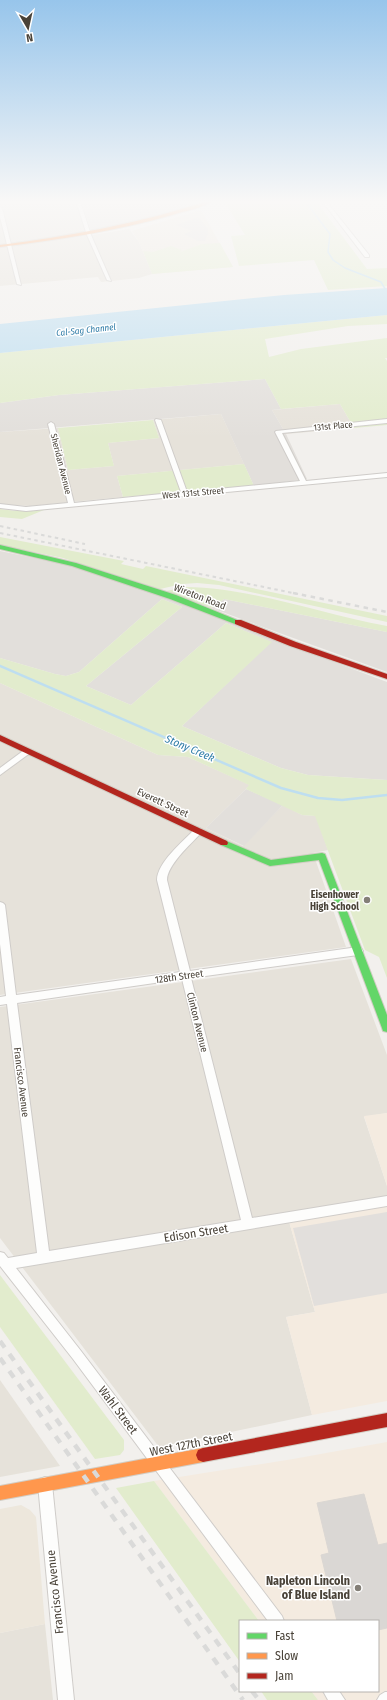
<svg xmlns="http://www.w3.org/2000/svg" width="387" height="1700" font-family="'Fira Sans Condensed',sans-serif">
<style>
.residential{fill:#e6e2da}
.commercial{fill:#f4ebe0}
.industrial{fill:#e2dfdb}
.education{fill:#ede7dc}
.green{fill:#e2eccd}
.parking{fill:#e2dfdc}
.water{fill:#bedef0}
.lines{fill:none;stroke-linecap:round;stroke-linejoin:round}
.stream-far1{stroke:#bedef0;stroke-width:1.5}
.stream{stroke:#bedef0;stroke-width:2.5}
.building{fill:#dad7d4;stroke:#dbd7d3}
.street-casing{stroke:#cfccc9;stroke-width:2}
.fast-casing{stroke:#d2cdc4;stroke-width:2}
.slow-casing{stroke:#d2cdc4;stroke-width:2}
.jam-casing{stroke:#d2cdc4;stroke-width:2}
.street{fill:#fdfdfc;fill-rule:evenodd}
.fast{fill:#63d668;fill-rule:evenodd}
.slow{fill:#ff974d;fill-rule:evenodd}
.jam{fill:#b3261e;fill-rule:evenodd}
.rail-far2{stroke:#dadad9;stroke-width:2;stroke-dasharray:3.5 3.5;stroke-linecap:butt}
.rail-far1{stroke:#dadad9;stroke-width:2.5;stroke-dasharray:4.5 4.5;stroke-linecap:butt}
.rail{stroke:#dadad9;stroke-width:4.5;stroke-dasharray:8 8;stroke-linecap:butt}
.poi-dot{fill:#847f77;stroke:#fff;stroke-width:1.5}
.labels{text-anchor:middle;stroke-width:3;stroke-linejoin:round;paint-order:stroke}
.far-water-label{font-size:9px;font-style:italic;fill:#2c7aa6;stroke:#fff}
.far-street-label{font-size:9px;fill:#494238;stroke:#fff}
.street-label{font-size:10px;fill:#494238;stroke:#fff}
.poi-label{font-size:10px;font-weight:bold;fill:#494238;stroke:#fff;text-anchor:end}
.water-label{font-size:11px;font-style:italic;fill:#2c7aa6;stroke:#fff}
.near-street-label{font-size:12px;fill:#494238;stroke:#fff}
.near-poi-label{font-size:12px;font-weight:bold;fill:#494238;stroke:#fff;text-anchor:end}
</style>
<rect width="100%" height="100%" fill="#f2f0ed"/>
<!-- residential -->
<g class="residential">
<polygon points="0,201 76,201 87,236 129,229 139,242 152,274 139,278 101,282 98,277 0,286"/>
<polygon points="340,404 354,428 286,434 272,410"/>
<polygon points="221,414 244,464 117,476 123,497 30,506 0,504 0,432 58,428 68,470 114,466 108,443 159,438 153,420"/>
<polygon points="0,683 158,755 188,757 250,785 206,828 243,846 283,805 302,815 316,816 328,850 313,853 346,947 0,995"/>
<polygon points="351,959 387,1055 387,1113 364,1117 387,1186 387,1201 288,1218 315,1312 286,1317 312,1415 159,1447 0,1238 0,1007"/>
<polygon points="0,1380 60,1466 0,1477"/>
<polygon points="45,1624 53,1700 0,1700 0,1633"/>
</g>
<!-- commercial -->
<g class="commercial">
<polygon points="387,1113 387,1186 364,1116"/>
<polygon points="387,1201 387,1401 312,1415 286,1317 315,1312 288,1218"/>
<polygon points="387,1442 387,1700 318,1700 311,1691 378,1691 378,1621 259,1621 154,1481 293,1459"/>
</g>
<!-- industrial -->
<g class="industrial">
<polygon points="81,201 201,201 173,212 130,225 91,231"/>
<polygon points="265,379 281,409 272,410 286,434 307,479 254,486 221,414 0,432 0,403 59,395"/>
<polygon points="0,551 73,566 115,579 387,682 387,780 308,775 281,768 182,726 271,642 226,623 131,705 86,686 182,607 162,599 79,672 66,676 55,674 0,658"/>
<polygon points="224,599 387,632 387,672 211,608"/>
<polygon points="246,789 283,805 244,846 206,828"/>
</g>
<!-- education -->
<g class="education">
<polygon points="201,210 233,267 152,274 139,242 132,231"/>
<polygon points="21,1505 30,1510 36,1517 45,1624 0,1633 0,1509"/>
</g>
<!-- green -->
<g class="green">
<polygon points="224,201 316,201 367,269 387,268 387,286 328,290 314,260 239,266 231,236 245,235"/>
<polygon points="220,243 233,267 152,274 143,251 153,252 171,246 182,250 180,252 202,244"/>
<polygon points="387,315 387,324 348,326 265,339 269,357 301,349 387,338 387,358 385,358 387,361 387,425 354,428 340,404 281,409 265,379 59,395 0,403 0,353"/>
<polygon points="153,420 159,438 108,443 114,466 68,470 58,428"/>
<polygon points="244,464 254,486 123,497 117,476"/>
<polygon points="0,509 16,511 44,510 22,519 0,517"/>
<polygon points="0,537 124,561 121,564 143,569 146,566 387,616 387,622 219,585 197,583 182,584 160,589 63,558 0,545"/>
<path d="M186 587C254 588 320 614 387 626V632L224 599 211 608 166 591Z"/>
<polygon points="162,599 182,607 86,686 131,705 226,623 272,642 182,726 281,768 308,775 387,780 387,978 379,957 365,950 315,816 302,815 246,789 249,785 188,757 158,755 0,683 0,658 55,674 66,676 79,672"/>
<polygon points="0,1275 124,1440 124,1450 120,1455 95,1459 0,1327"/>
<polygon points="154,1481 259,1621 240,1621 240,1662 116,1488"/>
<polygon points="261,1691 311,1691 318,1700 267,1700"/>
</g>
<!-- parking -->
<g class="parking">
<polygon points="199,217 208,229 208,234 205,241 198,241 184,234 192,231 176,225"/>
<polygon points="387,1212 387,1293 314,1306 293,1228"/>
</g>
<!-- water -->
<polygon class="water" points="387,288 387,315 0,353 0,324 284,295"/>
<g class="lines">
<!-- stream-far1 -->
<polyline class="stream-far1" points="305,201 330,234 328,252 333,260 345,268 381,282 387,292"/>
<!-- stream -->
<polyline class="stream" points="0,666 281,788 318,798 342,800 387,795"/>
</g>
<!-- building -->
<polygon class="building" points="364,1494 378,1545 387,1543 387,1628 378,1630 378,1621 337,1621 321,1555 329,1553 317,1503"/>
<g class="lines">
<defs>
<g id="street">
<polygon points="76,201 80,201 91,235 111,281 107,280 87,235"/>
<polygon points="322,201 326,201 369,255 369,257 365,257"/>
<polygon points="0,207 2,208 21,285 17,284 0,217"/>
<polygon points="156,419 161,420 187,492 300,481 275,432 276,431 387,419 387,423 282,433 306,481 387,473 387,477 26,511 0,508 0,504 26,507 68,503 48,424 51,422 54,424 74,503 181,492 155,420"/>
<polygon points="27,748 31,751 30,753 0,775 0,768"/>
<path d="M198 828 201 829 202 831 201 833C191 844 167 865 167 880L190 971 358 947 361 948 363 951 361 954 358 955 191 978 252 1218 387 1196V1206L16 1268 81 1351 282 1616 284 1621H268L73 1359 0 1266V1252L4 1253 8 1258 37 1253 7 1004 0 1005V997L6 996 0 944V902L3 903 5 905 16 995 180 972 157 880C157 863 183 841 195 829ZM182 979 241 1220 49 1251 17 1003Z"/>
<polygon points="45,1477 50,1479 52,1484 74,1700 58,1700 38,1484 40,1479"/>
<polygon points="323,1691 339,1691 345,1700 328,1700"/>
<polygon points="385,1692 387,1692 387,1700 377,1700 380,1695"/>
</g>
<g id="fast">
<polygon points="0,545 76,563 176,595 242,622 238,624 235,624 170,599 72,566 0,549"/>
<polygon points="224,840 271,860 322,853 325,854 387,1015 387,1032 383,1031 382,1028 319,860 270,866 221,845 220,843 221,841"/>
</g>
<g id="slow">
<path d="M208 201H213C202 208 185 211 172 215 116 231 58 240 0 247V245C71 236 140 223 208 201Z"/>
<polygon points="203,1448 208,1450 210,1455 208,1460 203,1462 0,1500 0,1486"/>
</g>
<g id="jam">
<polygon points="235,620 241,620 296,642 387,674 387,679 290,646 235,624"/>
<polygon points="0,735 227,841 228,843 227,845 221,845 0,741"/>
<polygon points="387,1413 387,1427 203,1462 198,1460 196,1455 198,1450 203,1448"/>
</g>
</defs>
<!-- street casing -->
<use href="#street" class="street-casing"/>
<!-- fast casing -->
<use href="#fast" class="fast-casing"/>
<!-- slow casing -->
<use href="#slow" class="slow-casing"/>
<!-- jam casing -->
<use href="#jam" class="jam-casing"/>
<!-- street -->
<use href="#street" class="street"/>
<!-- fast -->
<use href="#fast" class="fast"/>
<!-- slow -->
<use href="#slow" class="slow"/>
<!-- jam -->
<use href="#jam" class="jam"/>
<!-- rail-far2 -->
<g class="rail-far2">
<polyline points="0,526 85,544"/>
<polyline points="0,533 298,594"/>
</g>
<!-- rail-far1 -->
<polyline class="rail-far1" points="293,593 387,612"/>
<!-- rail -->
<g class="rail">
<polyline points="0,1341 240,1674"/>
<polyline points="0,1358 243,1700"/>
<polyline points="252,1691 259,1700"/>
</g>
</g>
<!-- sky -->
<linearGradient id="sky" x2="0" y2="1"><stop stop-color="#97c5eb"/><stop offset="0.46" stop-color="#f9f8f7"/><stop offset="1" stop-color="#f9f8f7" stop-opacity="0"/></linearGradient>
<rect width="387" height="439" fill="url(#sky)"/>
<!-- markers -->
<g class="poi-dot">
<circle cx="367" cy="900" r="4"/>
<circle cx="358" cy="1588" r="4"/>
</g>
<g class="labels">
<!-- far-water labels -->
<g class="far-water-label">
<text transform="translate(86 330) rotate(-6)" y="3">Cal-Sag Channel</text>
</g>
<!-- far-street labels -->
<g class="far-street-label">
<text transform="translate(333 426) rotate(-5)" y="3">131st Place</text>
<text transform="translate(61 464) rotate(76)" y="3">Sheridan Avenue</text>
<text transform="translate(193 493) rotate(-5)" y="3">West 131st Street</text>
</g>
<!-- street labels -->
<g class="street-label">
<text transform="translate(200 596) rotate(21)" y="4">Wireton Road</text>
<text transform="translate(163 802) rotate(25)" y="4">Everett Street</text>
<text transform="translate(179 976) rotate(-8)" y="4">128th Street</text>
<text transform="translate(198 1022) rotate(76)" y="4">Clinton Avenue</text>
<text transform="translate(22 1082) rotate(83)" y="4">Francisco Avenue</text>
</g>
<!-- poi labels -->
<g class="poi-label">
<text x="359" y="898">Eisenhower<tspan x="359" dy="12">High School</tspan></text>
</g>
<!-- water labels -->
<g class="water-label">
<text transform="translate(190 748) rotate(23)" y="4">Stony Creek</text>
</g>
<!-- near-street labels -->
<g class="near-street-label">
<text transform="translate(196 1233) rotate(-9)" y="4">Edison Street</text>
<text transform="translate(118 1410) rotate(53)" y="4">Wahl Street</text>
<text transform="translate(191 1444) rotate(-11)" y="4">West 127th Street</text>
<text transform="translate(55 1592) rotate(-96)" y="4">Francisco Avenue</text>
</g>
<!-- near-poi labels -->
<g class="near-poi-label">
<text x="350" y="1585">Napleton Lincoln<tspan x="350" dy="14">of Blue Island</tspan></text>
</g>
</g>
<!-- legend -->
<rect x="239" y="1620" width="140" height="72" fill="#ffffff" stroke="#b6b3af"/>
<rect x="247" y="1633" width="20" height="6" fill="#63d668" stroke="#b6b3af"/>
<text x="275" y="1640" font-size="12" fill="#494238">Fast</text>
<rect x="247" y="1653" width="20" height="6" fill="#ff974d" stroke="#b6b3af"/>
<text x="275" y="1660" font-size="12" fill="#494238">Slow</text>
<rect x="247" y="1673" width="20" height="6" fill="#b3261e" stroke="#b6b3af"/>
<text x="275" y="1680" font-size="12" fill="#494238">Jam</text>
<!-- north arrow -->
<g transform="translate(28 28) rotate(171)" stroke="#ffffff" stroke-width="3" paint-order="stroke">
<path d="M0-3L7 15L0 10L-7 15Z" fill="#494238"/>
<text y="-6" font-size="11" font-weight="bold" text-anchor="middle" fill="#494238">N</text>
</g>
</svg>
